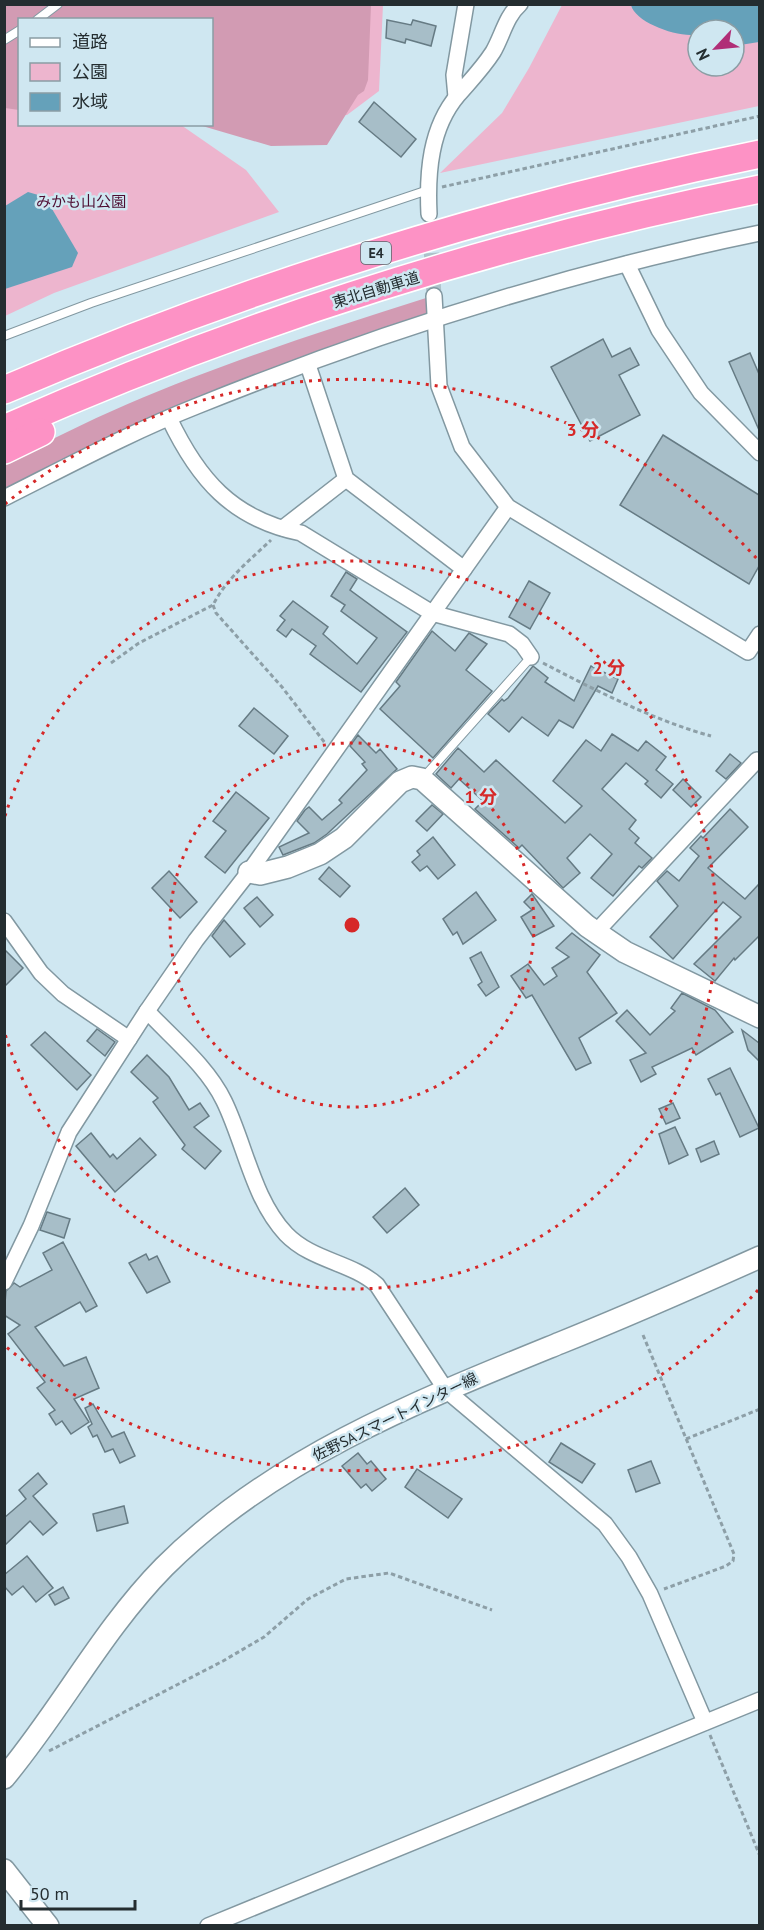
<svg xmlns="http://www.w3.org/2000/svg" width="764" height="1930" font-family="'PT Sans','Noto Sans JP',sans-serif">
<style>
.green{fill:#edb5ce;fill-rule:evenodd}
.forest{fill:#d29bb3}
.water{fill:#65a1ba}
.building{fill:#a7bec8;stroke:#667b84;stroke-width:1.5}
.lines{fill:none;stroke-linecap:round;stroke-linejoin:round}
.street-tunnel{stroke:#adc2ca;stroke-width:15;stroke-dasharray:15 8;stroke-linecap:butt}
.lane-casing{stroke:#8298a1;stroke-width:10}
.street-casing{stroke:#8298a1;stroke-width:18}
.secondary-casing{stroke:#8298a1;stroke-width:24}
.highway-casing{stroke:#fff;stroke-width:30}
.path{stroke:#8d9fa7;stroke-width:3;stroke-dasharray:4.5 3;stroke-linecap:butt}
.lane{stroke:#fff;stroke-width:8}
.street{stroke:#fff;stroke-width:15}
.secondary{stroke:#fff;stroke-width:21}
.highway{stroke:#fd92c5;stroke-width:27}
.ring{fill:none;stroke:#d62828;stroke-width:3;stroke-dasharray:3 6}
.labels{text-anchor:middle;stroke-width:5;stroke-linejoin:round;paint-order:stroke}
.shield{fill:#cfe7f1;stroke:#57656a;stroke-width:1.5}
.shield-label{font-size:14px;font-weight:bold;fill:#242d30}
.park-label{font-size:15px;fill:#4e0d32;stroke:#cfe7f1}
.street-label{font-size:15px;fill:#242d30;stroke:#cfe7f1}
.centre{fill:#d62828;stroke:#cfe7f1;stroke-width:3}
.ring-label{font-size:18px;text-anchor:middle;font-weight:bold;fill:#d62828;stroke:#cfe7f1;stroke-width:5;stroke-linejoin:round;paint-order:stroke}
</style>
<rect width="100%" height="100%" fill="#cfe7f1"/>
<!-- green -->
<g class="green">
<polygon points="4,5 383,5 379,91 347,115 212,122 212,20 20,20 20,124 181,125 246,170 279,212 54,293 5,316"/>
<path d="M562 5H759V106L440 173 502 113 529 68ZM698 30H734V66H698Z"/>
</g>
<!-- forest -->
<g class="forest">
<polygon points="4,5 371,5 368,80 364,91 358,95 327,145 271,146 199,125 212,124 212,20 20,20 19,110 5,108"/>
<path d="M426 298 427 312 421 323 199 399 5 492 4 465C137 390 282 344 426 298Z"/>
</g>
<!-- water -->
<g class="water">
<path d="M631 5H759V42L740 45 734 41V30H723L722 26 698 30V34C681 39 635 23 631 5Z"/>
<polygon points="28,192 45,197 78,253 72,267 5,289 5,206"/>
</g>
<!-- building -->
<g class="building">
<polygon points="387,20 411,25 413,20 436,26 431,46 406,39 405,43 386,38"/>
<polygon points="374,102 416,139 401,157 359,122"/>
<polygon points="603,339 612,357 630,348 639,365 619,375 640,415 590,441 551,367"/>
<polygon points="750,353 759,374 759,430 729,362"/>
<polygon points="663,435 759,495 759,566 749,584 620,505"/>
<polygon points="346,572 357,579 350,590 407,632 361,692 310,654 316,646 292,629 286,637 277,630 285,620 280,616 293,601 328,627 323,634 357,664 377,638 341,611 345,605 331,596"/>
<polygon points="529,581 550,593 530,629 509,617"/>
<polygon points="432,631 455,651 469,633 487,644 466,670 492,691 433,758 380,709 400,686 396,682"/>
<polygon points="533,666 548,678 545,682 574,701 591,666 618,679 612,693 598,686 573,728 559,720 548,736 522,717 509,732 488,714 502,699 504,701 508,698"/>
<polygon points="254,708 288,736 274,754 239,726"/>
<polygon points="612,734 638,751 646,741 666,757 656,770 673,784 661,798 645,784 648,781 626,763 602,789 636,820 629,829 639,838 635,843 652,858 642,868 639,866 613,896 591,878 612,854 590,834 567,858 580,873 563,888 522,845 519,848 475,809 483,801 459,779 451,788 436,774 458,748 484,772 496,760 565,823 582,806 553,781 586,740 601,751"/>
<polygon points="358,735 376,753 380,749 397,769 327,834 314,843 283,855 279,847 309,833 297,821 305,810 309,807 322,820 342,803 339,800 367,770 362,764 365,762 350,746"/>
<polygon points="730,754 741,763 726,779 716,771"/>
<polygon points="683,779 701,797 691,807 673,790"/>
<polygon points="236,792 269,818 225,873 205,857 226,831 213,821"/>
<polygon points="432,805 443,814 427,831 416,821"/>
<polygon points="730,809 748,827 708,868 745,899 759,884 759,936 735,960 734,958 715,981 694,964 741,917 723,902 673,959 650,937 678,906 657,881 667,871 679,881 699,856 690,848 701,836 703,838"/>
<polygon points="433,837 455,865 438,879 427,866 420,871 412,862 420,855 417,851"/>
<polygon points="329,867 350,886 340,897 319,879"/>
<polygon points="169,871 197,902 180,918 152,888"/>
<polygon points="476,892 496,920 463,944 457,932 453,935 443,919"/>
<polygon points="532,894 554,926 533,937 521,917 532,910 524,902"/>
<polygon points="257,897 273,915 260,927 244,908"/>
<polygon points="224,920 245,944 230,957 212,936"/>
<polygon points="572,933 600,955 587,972 617,1013 579,1038 591,1063 576,1070 532,995 526,998 511,976 528,964 544,985 557,976 552,968 569,957 556,948"/>
<polygon points="4,949 23,968 4,987"/>
<polygon points="481,952 499,987 486,996 478,985 482,982 470,958"/>
<polygon points="682,993 715,1010 733,1032 696,1055 692,1048 652,1067 656,1074 641,1082 630,1060 646,1053 616,1021 627,1010 650,1035 675,1011 671,1008"/>
<polygon points="97,1029 115,1042 105,1056 87,1041"/>
<polygon points="742,1030 759,1043 759,1061 748,1050"/>
<polygon points="45,1032 91,1075 77,1090 31,1045"/>
<polygon points="147,1055 169,1077 189,1110 200,1103 209,1116 194,1127 221,1151 205,1169 182,1149 185,1145 153,1102 158,1098 131,1072"/>
<polygon points="730,1068 759,1128 740,1137 720,1093 716,1095 708,1079"/>
<polygon points="673,1103 680,1118 666,1124 659,1109"/>
<polygon points="675,1127 688,1155 669,1164 659,1134"/>
<polygon points="91,1133 110,1157 113,1154 117,1159 140,1138 156,1155 115,1192 76,1146"/>
<polygon points="714,1141 719,1154 701,1162 696,1149"/>
<polygon points="405,1188 419,1205 387,1233 373,1217"/>
<polygon points="47,1212 70,1219 64,1238 40,1230"/>
<polygon points="63,1242 97,1306 86,1312 80,1302 35,1327 64,1366 86,1357 99,1388 74,1399 89,1422 71,1434 62,1421 56,1425 49,1414 55,1410 37,1388 45,1382 8,1334 20,1325 4,1315 6,1291 14,1283 20,1287 52,1270 43,1253"/>
<polygon points="146,1254 149,1260 157,1256 170,1282 147,1293 129,1263"/>
<polygon points="93,1404 112,1437 124,1432 135,1456 120,1463 113,1449 105,1452 97,1435 93,1437 88,1427 92,1424 85,1408"/>
<polygon points="561,1443 595,1464 582,1483 549,1462"/>
<polygon points="358,1453 367,1464 371,1461 386,1479 372,1491 366,1484 361,1488 342,1466"/>
<polygon points="651,1461 660,1483 636,1492 628,1470"/>
<polygon points="417,1469 462,1499 448,1518 405,1487"/>
<polygon points="38,1473 47,1484 33,1496 57,1523 43,1535 30,1521 4,1546 4,1518 26,1499 19,1490"/>
<polygon points="124,1506 128,1523 97,1531 93,1514"/>
<polygon points="27,1556 53,1588 36,1602 23,1586 12,1595 4,1586 4,1575"/>
<polygon points="63,1587 69,1598 55,1605 49,1595"/>
</g>
<g class="lines">
<!-- street-tunnel -->
<polyline class="street-tunnel" points="430,230 434,296"/>
<defs>
<g id="lane">
<polyline points="37,20 58,4"/>
<polyline points="4,40 20,30"/>
<polyline points="4,336 91,303 428,190"/>
<polyline points="423,778 531,657"/>
</g>
<g id="street">
<polyline points="456,97 454,75 466,4"/>
<path d="M429 214C427 173 430 128 458 95 470 81 482 69 493 52 502 37 506 16 520 4"/>
<polyline points="627,264 659,330 701,393 760,453"/>
<polyline points="434,296 439,386 462,447 508,507 748,652 760,634"/>
<polyline points="308,365 346,479 464,569"/>
<path d="M169 418C198 479 232 519 301 533L432 613 509 634 522 644 531 657"/>
<path d="M4 498C68 466 131 432 197 406 378 333 569 272 760 233"/>
<polyline points="283,528 346,479"/>
<polyline points="4,921 41,973 63,994 129,1039"/>
<polyline points="596,932 757,760"/>
<path d="M147 1011C173 1039 207 1066 224 1101 245 1144 253 1199 286 1234 312 1261 351 1262 377 1285L446 1390 605 1524 629 1557 650 1594 705 1722"/>
<polyline points="4,1282 31,1226 69,1132 147,1011 196,940 249,872 508,507"/>
<polyline points="208,1926 760,1700"/>
</g>
<g id="secondary">
<polyline points="249,872 260,874 288,867 320,854 344,838 400,782 412,777 422,779 587,926 625,952 760,1017"/>
<path d="M4 1778C61 1710 102 1630 164 1567 273 1458 420 1400 560 1343 627 1316 693 1287 760 1257"/>
<polyline points="4,1870 48,1926"/>
</g>
<g id="highway">
<path d="M4 390C247 286 501 207 760 154"/>
<path d="M4 429C245 322 501 241 760 189"/>
<polyline points="4,450 41,432"/>
</g>
</defs>
<!-- lane casing -->
<use href="#lane" class="lane-casing"/>
<!-- street casing -->
<use href="#street" class="street-casing"/>
<!-- secondary casing -->
<use href="#secondary" class="secondary-casing"/>
<!-- highway casing -->
<use href="#highway" class="highway-casing"/>
<!-- path -->
<g class="path">
<polyline points="442,187 760,116"/>
<polyline points="213,605 216,613 282,687 325,743"/>
<path d="M111 663 139 643 213 605C226 579 250 560 271 540"/>
<path d="M543 663C597 691 653 720 711 736"/>
<polyline points="643,1335 734,1554 733,1561 726,1566 664,1589"/>
<polyline points="686,1439 760,1409"/>
<polyline points="710,1735 760,1856"/>
<polyline points="49,1751 223,1661 264,1637 308,1599 346,1579 389,1573 492,1610"/>
</g>
<!-- lane -->
<use href="#lane" class="lane"/>
<!-- street -->
<use href="#street" class="street"/>
<!-- secondary -->
<use href="#secondary" class="secondary"/>
<!-- highway -->
<use href="#highway" class="highway"/>
</g>
<!-- distance rings -->
<g class="ring">
<circle cx="352" cy="925" r="182"/>
<path d="M5 816A364 364 0 1 1 5 1034"/>
<path d="M758 1290A546 546 0 0 1 5 1346M5 504A546 546 0 0 1 758 560"/>
</g>
<g class="labels">
<!-- shield labels -->
<rect class="shield" x="361" y="242" width="30" height="22" rx="4.5"/>
<g class="shield-label">
<text x="376" y="258">E4</text>
</g>
<!-- park labels -->
<g class="park-label">
<text x="81" y="207">みかも山公園</text>
</g>
<!-- street labels -->
<g class="street-label">
<text transform="translate(376 290) rotate(-17)" y="5">東北自動車道</text>
<text transform="translate(395 1417) rotate(-26)" y="5">佐野SAスマートインター線</text>
</g>
</g>
<circle cx="352" cy="925" r="9" class="centre"/>
<g class="ring-label">
<text x="583" y="436">3 分</text>
<text x="609" y="674">2 分</text>
<text x="481" y="803">1 分</text>
</g>
<!-- border -->
<rect width="764" height="1930" fill="none" stroke="#242d30" stroke-width="12"/>
<!-- legend -->
<rect x="18" y="18" width="195" height="108" fill="#cfe7f1" stroke="#8b9da4" stroke-width="1.5"/>
<rect x="30" y="38" width="30" height="9" fill="#ffffff" stroke="#8b9da4" stroke-width="1.5"/>
<text x="72" y="48" font-size="18" fill="#242d30">道路</text>
<rect x="30" y="63" width="30" height="18" fill="#edb5ce" stroke="#8b9da4" stroke-width="1.5"/>
<text x="72" y="78" font-size="18" fill="#242d30">公園</text>
<rect x="30" y="93" width="30" height="18" fill="#65a1ba" stroke="#8b9da4" stroke-width="1.5"/>
<text x="72" y="108" font-size="18" fill="#242d30">水域</text>
<!-- north arrow -->
<g transform="translate(716 48) rotate(244)"><circle r="28" fill="#cfe7f1" stroke="#8b9da4" stroke-width="1.5"/>
<path d="M0-4.5L10 22L0 15L-10 22Z" fill="#b02e77"/>
<text y="-9" font-size="16" font-weight="bold" text-anchor="middle" fill="#242d30">N</text>
</g>
<!-- scale -->
<path d="M21 1900v9h114v-9" fill="none" stroke="#242d30" stroke-width="3"/>
<text x="30" y="1900" font-size="18" fill="#242d30" stroke="#cfe7f1" stroke-width="4.5" paint-order="stroke">50 m</text>
</svg>
